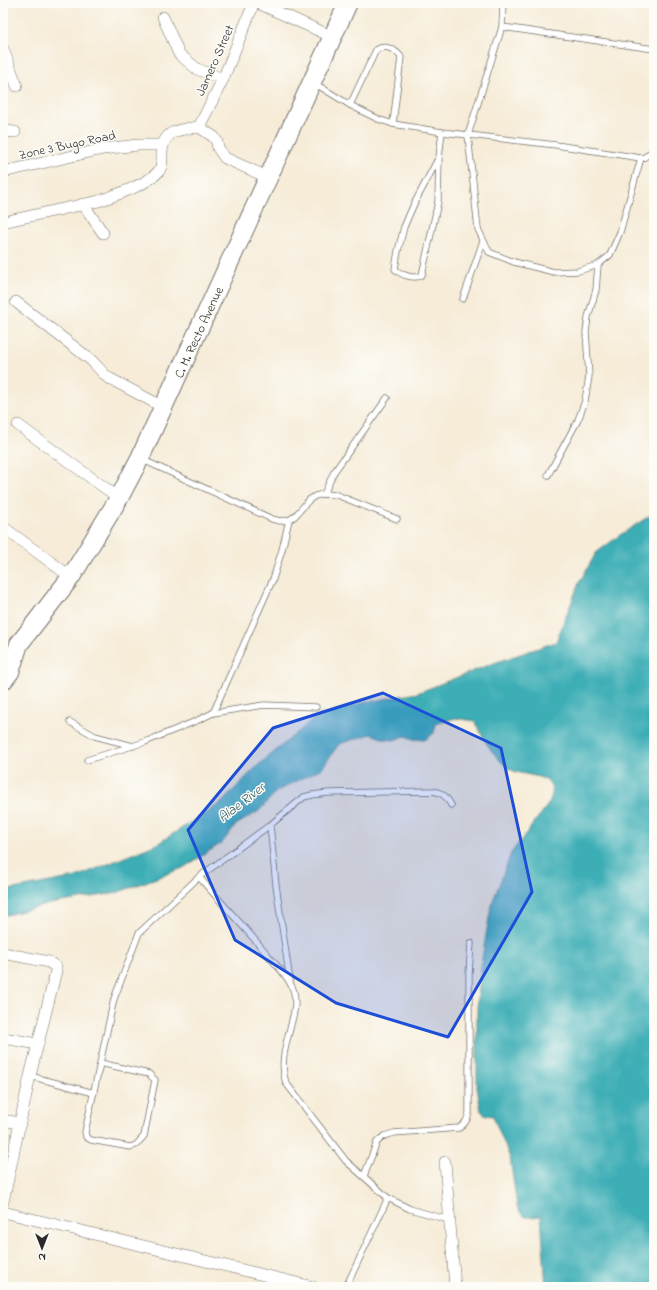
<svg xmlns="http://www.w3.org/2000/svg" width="657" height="1290" font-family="'Indie Flower',sans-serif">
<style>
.water{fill:#3daeb6;stroke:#346c70}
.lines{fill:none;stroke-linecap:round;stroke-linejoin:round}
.service-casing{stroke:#726f68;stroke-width:7}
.minor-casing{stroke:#726f68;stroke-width:12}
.trunk-casing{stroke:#726f68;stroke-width:20}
.service{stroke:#fff;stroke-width:5.5}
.minor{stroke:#fff;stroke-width:11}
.trunk{stroke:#fff;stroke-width:18}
.marked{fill:#1d4ed8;fill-opacity:0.2;stroke:#1d4ed8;stroke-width:3;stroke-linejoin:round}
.labels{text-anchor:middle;stroke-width:3;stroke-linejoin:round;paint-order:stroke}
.street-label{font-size:13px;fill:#2b2b2b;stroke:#fdfcf7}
.water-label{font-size:14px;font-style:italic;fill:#325f63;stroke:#fdfcf7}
</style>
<rect width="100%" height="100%" fill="#fdfcf7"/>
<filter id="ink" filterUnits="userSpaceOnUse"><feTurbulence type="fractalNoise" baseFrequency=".025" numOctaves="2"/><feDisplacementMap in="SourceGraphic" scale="8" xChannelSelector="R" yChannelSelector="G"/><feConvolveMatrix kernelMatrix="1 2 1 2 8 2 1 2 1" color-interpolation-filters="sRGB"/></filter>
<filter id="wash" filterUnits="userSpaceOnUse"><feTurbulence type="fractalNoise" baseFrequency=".012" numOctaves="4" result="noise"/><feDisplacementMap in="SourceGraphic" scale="16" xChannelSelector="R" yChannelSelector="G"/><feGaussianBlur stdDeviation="0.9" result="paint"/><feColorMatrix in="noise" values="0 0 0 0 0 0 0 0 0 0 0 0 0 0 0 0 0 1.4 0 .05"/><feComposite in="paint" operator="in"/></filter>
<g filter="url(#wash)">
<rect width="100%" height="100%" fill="#f6ecd8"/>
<!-- water -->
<path class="water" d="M654 513V1287H546L541 1216C527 1217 524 1221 517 1206L510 1158 493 1116 486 1115 481 1111 477 1088V1008L482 958 491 906 511 853 550 802C562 770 523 779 508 768 491 754 484 740 475 721L455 718 436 724 434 733 425 740 413 739 405 736 394 740 384 739 371 734 339 744 322 768 276 792 259 811 236 825 222 843 183 868 116 893 50 904 3 916V891L76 877 157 844 221 803 256 767 318 715 361 703 417 693 494 663 556 642 579 583 596 553 620 535Z"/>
</g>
<g filter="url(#ink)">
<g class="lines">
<defs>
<g id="service">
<polyline points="503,3 502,27 468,135 478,229 489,252 514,262 554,272 578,271 598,265 610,255 620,232 641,158"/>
<polyline points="502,27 654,49"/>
<polyline points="314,83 350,105 378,119 393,124 442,132 556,145 641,158 645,157 654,149"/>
<path d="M350 105 376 50C385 44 395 49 401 57L393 124"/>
<path d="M439 157 438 202 422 275C415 280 401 275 395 269L398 251 404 227 413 206 439 157 442 132"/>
<polyline points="463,299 483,241"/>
<polyline points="141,459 272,519 280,521 289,520 295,516 309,500 315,496 324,494 337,495 397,519"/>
<polyline points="548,475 578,420 585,401 589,376 586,332 588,317 596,290 598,265"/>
<polyline points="324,494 334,472 387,398"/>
<polyline points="213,713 273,579 282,550 289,520"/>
<polyline points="70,722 95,736 133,746"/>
<polyline points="87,760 145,742 196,721 213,713 264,705 316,707"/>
<polyline points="270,825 276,885 290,981"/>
<path d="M199 877C223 905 249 932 272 960 279 968 288 977 292 987 295 992 295 999 295 1005 292 1031 277 1057 286 1083L346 1161 388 1198 410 1209 449 1220"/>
<path d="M100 1063 149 1074 155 1080 144 1136 136 1145 130 1147 91 1140 86 1137 85 1132 114 999 139 933 199 877 270 825 304 797 312 795 328 793 433 791C443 793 446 796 451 805"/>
<polyline points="30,1076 94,1093"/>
<path d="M364 1176 377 1142 384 1136 394 1133 459 1128C465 1124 467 1121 469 1113V973L471 943"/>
<polyline points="346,1287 388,1198"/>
</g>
<g id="minor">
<polyline points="258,3 333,37"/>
<polyline points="163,17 179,54 197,69 223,79"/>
<polyline points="3,49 17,86"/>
<polyline points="199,127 223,79 254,3"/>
<polyline points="3,131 15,132"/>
<polyline points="3,172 103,149 138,145 161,145"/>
<polyline points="83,204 103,233"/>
<path d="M3 222 99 201C116 195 147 185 159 171 162 167 162 161 162 156 161 131 178 129 199 127L214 137 217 142 218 148 225 158 269 178"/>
<polyline points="16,302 91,360 107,377 163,407"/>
<polyline points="18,425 119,498"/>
<polyline points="3,527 71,577"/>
<polyline points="3,953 49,962 56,967 56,971 30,1076 3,1202"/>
<polyline points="3,1038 38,1044"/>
<polyline points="3,1120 19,1123"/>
<polyline points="445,1162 455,1287"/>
<polyline points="3,1212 313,1287"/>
</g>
<polyline id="trunk" points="3,681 10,672 19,644 71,577 119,498 140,458 348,3"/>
</defs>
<!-- service casing -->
<use href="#service" class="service-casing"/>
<!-- minor casing -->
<use href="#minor" class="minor-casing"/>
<!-- trunk casing -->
<use href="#trunk" class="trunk-casing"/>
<!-- service -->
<use href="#service" class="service"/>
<!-- minor -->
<use href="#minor" class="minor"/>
<!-- trunk -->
<use href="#trunk" class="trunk"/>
</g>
</g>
<!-- marked area -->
<path class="marked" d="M383 693 501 748 532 892 448 1037 336 1003 235 940 188 830 273 728Z"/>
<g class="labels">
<!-- street labels -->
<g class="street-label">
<text transform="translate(214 60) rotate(-66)" y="5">Jamero Street</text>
<text transform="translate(67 144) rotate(-12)" y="5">Zone 3 Bugo Road</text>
<text transform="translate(198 332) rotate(-65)" y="5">C. M. Recto Avenue</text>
</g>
<!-- water labels -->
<g class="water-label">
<text transform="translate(241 802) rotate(-38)" y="5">Alae River</text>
</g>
</g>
<!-- margin -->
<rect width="657" height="1290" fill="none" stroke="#fdfcf7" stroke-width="16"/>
<!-- north arrow -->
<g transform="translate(42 1248) rotate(180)" stroke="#fdfcf7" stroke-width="3" paint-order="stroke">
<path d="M0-3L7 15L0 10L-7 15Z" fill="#2b2b2b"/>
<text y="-6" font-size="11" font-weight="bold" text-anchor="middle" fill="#2b2b2b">N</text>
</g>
</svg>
